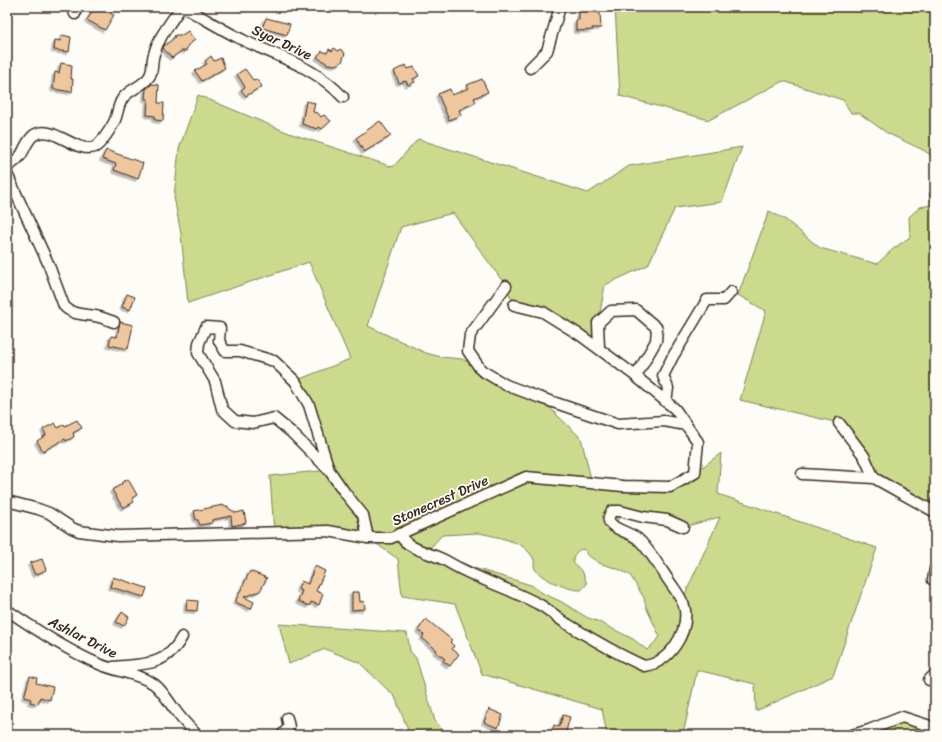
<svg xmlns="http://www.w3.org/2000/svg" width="942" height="742" font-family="Sriracha,sans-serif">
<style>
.green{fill:#cbda8d;stroke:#838256;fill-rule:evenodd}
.building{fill:#efc79e;stroke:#3b2a1e;filter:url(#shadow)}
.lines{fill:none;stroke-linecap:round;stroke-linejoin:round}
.minor-casing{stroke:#3b2a1e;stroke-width:13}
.minor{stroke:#fdfcf7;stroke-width:10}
.labels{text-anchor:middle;stroke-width:3.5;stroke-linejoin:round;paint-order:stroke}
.street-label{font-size:14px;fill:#3b2a1e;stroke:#fdfcf7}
</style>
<defs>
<filter id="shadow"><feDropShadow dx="-2.5" dy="2.5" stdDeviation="0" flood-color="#0004"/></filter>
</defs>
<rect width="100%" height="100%" fill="#fdfcf7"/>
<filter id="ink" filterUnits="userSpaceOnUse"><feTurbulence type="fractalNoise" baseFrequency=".025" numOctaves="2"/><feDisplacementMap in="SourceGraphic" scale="8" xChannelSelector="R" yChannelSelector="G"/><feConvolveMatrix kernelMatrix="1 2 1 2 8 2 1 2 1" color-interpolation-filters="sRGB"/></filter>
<g filter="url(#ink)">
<!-- green -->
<g class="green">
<polygon points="615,7 935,7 935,158 923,150 887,133 859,113 851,113 843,100 783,81 709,120 620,96"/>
<path d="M198 95 289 133 393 167 418 139 588 193 629 166 742 147 722 202 675 208 648 265 605 285 598 323 599 348 543 312 514 305 506 286 453 213 401 227 368 326 426 353 441 357 462 359 538 397 581 438 592 483 670 487 695 473 721 453 718 494 877 548 833 676 756 711 755 684 697 670 683 735H607L602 709 482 674 455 604 402 596 398 559 368 538 274 533 270 476 329 470 295 381 350 359 309 262 188 303 181 234 174 197 179 149ZM620 511 683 527 720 517 682 601 636 538 616 527ZM478 533C490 535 519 541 527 550 529 552 533 557 534 560 535 563 533 566 535 569 541 579 570 591 581 590L587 584 583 573 573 562C573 555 575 553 581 549L586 550V554L599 563 618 569 630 575 644 598 646 607 660 637 647 650 633 639 597 621 588 618 560 601 544 594 531 585 474 568 463 563 443 557 426 548 431 547 442 535Z"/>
<polygon points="935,186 935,512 874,478 839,423 740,400 766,311 738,295 769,211 786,220 820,248 877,264 893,249 910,237 909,217 920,207 932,205 929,194"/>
<polygon points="279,624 407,633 410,651 416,658 435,721 447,735 410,735 395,697 360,663 325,649 289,664"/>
<polygon points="902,717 935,735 852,735"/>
</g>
<!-- building -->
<g class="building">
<polygon points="95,7 114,7 110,13 114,15 105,30 87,20"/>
<polygon points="579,7 596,7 596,12 600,12 601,28 592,28 593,30 576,31 576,20 579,20"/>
<polygon points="266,18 290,24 287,35 262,28"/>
<polygon points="188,31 195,40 188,45 186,51 181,51 172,58 163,48 164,46 174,38 175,35 182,35"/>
<polygon points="62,35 71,37 69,52 54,50 55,40 61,41"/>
<polygon points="334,48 338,51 340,49 345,53 342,62 335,65 329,64 329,65 317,57 322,51 327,53 329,49 332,51"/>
<polygon points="211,56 214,61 221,58 225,68 202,81 195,71 207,64 205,61"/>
<polygon points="61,63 72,65 71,79 73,79 72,92 53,89 55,72 59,73"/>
<polygon points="406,65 408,69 414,67 419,76 413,79 415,82 408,85 406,81 399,83 394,71"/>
<polygon points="245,69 253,80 256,79 262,86 246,96 241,90 245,87 237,74"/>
<polygon points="482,79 488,92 474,98 476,102 459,110 461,115 449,120 438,94 450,89 452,95 469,88 467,85"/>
<polygon points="152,84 159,85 158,103 164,103 163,121 155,120 155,116 147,115 148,99 145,99 146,89"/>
<polygon points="306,101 315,103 313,112 318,113 321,117 324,115 331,121 322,129 319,127 317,129 302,124"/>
<polygon points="380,121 391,136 364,152 356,138"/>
<polygon points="106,150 143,163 138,179 114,170 116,164 102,159"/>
<polygon points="127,294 135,297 130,310 122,307"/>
<polygon points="120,322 133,325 128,349 109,345 111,336 117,337"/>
<polygon points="77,420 82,428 73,433 74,437 66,441 65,439 43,451 37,441 46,435 43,429 55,423 58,428 64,424 65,426"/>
<polygon points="128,479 137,495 132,498 134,502 123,508 112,490 122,484 121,483"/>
<polygon points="223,505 223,506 228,506 228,508 236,513 244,511 246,523 232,526 231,516 212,520 212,523 200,525 198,520 196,520 194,511"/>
<polygon points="42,559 46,570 35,575 30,563"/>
<polygon points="315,566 325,571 316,591 323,594 319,605 311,602 309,606 298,601 302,591 298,589 301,581 308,584"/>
<polygon points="250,571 267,578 260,591 244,597 254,602 251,609 235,602"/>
<polygon points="113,577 147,588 144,597 110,587"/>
<polygon points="352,592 359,592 360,602 364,601 365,609 352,610"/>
<polygon points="187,600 198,601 197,611 186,610"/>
<polygon points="122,612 129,617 124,626 116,622"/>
<polygon points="426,619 452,640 450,642 454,646 452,649 459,654 450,666 443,661 445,659 435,651 437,650 422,638 424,635 418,630"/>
<polygon points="30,676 37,678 36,683 53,687 50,700 40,697 38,704 30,702 31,699 24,697"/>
<polygon points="489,709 503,715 498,728 484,722"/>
<polygon points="563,715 570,717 565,735 557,735 558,733 552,731 554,725 559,727"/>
</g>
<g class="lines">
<defs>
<g id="minor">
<polyline points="72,7 75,14"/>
<path d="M183 7C204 18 224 31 245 41 281 58 315 67 343 97"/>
<polyline points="530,68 547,51 560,7"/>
<path d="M7 167C12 164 17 160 21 155 25 149 27 140 34 135 52 123 76 154 95 147 101 144 112 127 115 120 118 113 118 104 123 98 130 89 143 86 149 77 154 70 151 62 154 54 159 36 171 22 181 7"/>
<path d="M7 174 48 263 64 306C72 315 83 314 95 316 101 317 108 320 114 322"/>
<polyline points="506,286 470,335 468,351 481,370 506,385 538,397 618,424 664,421 686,425"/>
<polyline points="599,348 598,323 611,311 636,310 657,328 656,341 636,376"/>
<polyline points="666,402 668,388 663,376 672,358 707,300 724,300 731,292"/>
<polyline points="839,423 864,456 874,478"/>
<polyline points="329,470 291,432 274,418 253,423 235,421 222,409 215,381 198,353 199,343 206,327 220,328 219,341 225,351 240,351 274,361 295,381 309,405 329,470 345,493 363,515 368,538"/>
<polyline points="802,474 874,478 935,512"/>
<polyline points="7,501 38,509 49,513 72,528 79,531 118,536 328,531 368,538 391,538 526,477 623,486 670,487 695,473 698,442 675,409 633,374 580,335 543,312 514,305"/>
<path d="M399 534C410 552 432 552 448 562 478 580 512 589 542 606 550 611 557 617 564 622 590 638 617 654 644 666 669 663 688 634 685 610 684 602 678 594 674 588 663 573 651 551 638 539 631 533 616 530 611 524 607 520 609 515 612 511H620L643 517 667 520 683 527"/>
<polyline points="935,569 933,580 935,581"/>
<path d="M7 610C36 630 68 651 99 664 117 672 138 673 154 684 163 691 168 701 175 710 181 719 189 727 197 735"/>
<path d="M113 667C143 664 166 667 182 637"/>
<polyline points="929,680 935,674"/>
<polyline points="282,735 289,727 287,718"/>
<polyline points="852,735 869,730 902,717 927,725 933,735"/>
</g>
</defs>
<!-- minor casing -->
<use href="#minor" class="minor-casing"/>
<!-- minor -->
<use href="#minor" class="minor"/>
</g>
</g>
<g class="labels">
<!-- street labels -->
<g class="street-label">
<text transform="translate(282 42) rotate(25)" y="5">Syar Drive</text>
<text transform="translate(440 500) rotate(-24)" y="5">Stonecrest Drive</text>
<text transform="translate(83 637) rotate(27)" y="5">Ashlar Drive</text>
</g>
</g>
<!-- margin -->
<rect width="942" height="742" fill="none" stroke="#fdfcf7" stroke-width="24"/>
<rect x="12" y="12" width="918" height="718" fill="none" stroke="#3b2a1e" stroke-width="1.5" filter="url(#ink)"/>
</svg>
